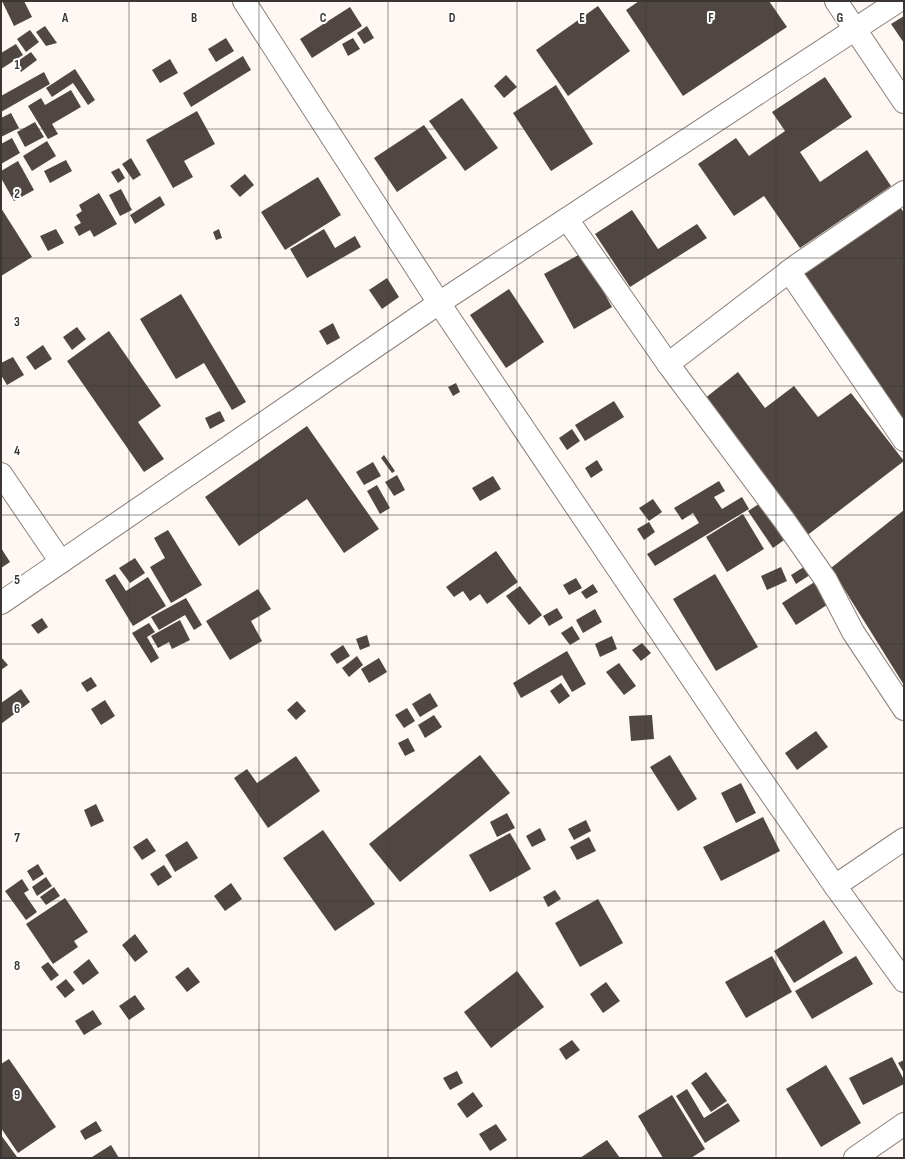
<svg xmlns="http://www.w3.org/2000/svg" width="905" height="1159" font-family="'Sofia Sans Condensed',sans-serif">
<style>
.building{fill:#514742}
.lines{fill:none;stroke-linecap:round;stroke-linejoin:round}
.minor-casing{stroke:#8b807a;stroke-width:24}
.minor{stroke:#fff;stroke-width:22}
.grid{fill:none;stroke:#3b3633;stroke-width:1;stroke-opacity:0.55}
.grid-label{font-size:13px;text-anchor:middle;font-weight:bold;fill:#3b3633;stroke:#fff;stroke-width:4;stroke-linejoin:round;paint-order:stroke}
</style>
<rect width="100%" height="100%" fill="#fef7f3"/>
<!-- building -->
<g class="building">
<polygon points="2,1 24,1 32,17 14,26"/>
<polygon points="639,1 769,1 787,27 683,96 626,10"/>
<polygon points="598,6 630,51 568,96 536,50"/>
<polygon points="350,7 362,26 312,58 300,39"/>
<polygon points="904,16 904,43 891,24"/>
<polygon points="45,26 57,43 46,46 36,32"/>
<polygon points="367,26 374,38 364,44 357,33"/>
<polygon points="30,30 39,42 26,52 17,39"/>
<polygon points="226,38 234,51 216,62 208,49"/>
<polygon points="353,38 360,49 348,56 342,44"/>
<polygon points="16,44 23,55 1,69 1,53"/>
<polygon points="31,52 37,60 21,72 15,63"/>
<polygon points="243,56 251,70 191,107 183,93"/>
<polygon points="170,59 178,73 160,83 152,70"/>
<polygon points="75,69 95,100 88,105 73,83 52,97 46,88"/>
<polygon points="44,72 50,84 1,112 1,96"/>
<polygon points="506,75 517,87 504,98 494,86"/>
<polygon points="825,77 852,117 800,152 820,182 867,150 891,186 800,248 764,196 734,216 698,164 736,138 749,156 785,131 772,112"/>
<polygon points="556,85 593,144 551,171 513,113"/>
<polygon points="71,90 81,107 52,124 58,134 48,139 28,106 41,98 45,105"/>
<polygon points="462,98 498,148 465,171 429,121"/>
<polygon points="197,111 215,144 184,161 193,177 173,188 146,140"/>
<polygon points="11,113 19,128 1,137 1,118"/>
<polygon points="35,122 44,137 25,147 17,132"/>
<polygon points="424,125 447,158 397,192 374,158"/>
<polygon points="12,138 20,153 1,164 1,144"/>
<polygon points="47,141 56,156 32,171 23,156"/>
<polygon points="131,158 141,175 133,180 122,164"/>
<polygon points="66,160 72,171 50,183 44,171"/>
<polygon points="18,161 34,190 14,201 1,178 1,171"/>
<polygon points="119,168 125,178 118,183 111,172"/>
<polygon points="245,174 254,185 240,197 230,186"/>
<polygon points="318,177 341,215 285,250 261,212"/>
<polygon points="121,189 132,210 120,216 109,195"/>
<polygon points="99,193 117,224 94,237 90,230 79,236 74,227 81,223 76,215 82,211 79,205"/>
<polygon points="160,196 165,205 135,224 130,215"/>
<polygon points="899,205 904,213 904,427 795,270"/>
<polygon points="1,208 32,257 1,276"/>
<polygon points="632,210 658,249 697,224 707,238 630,287 595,234"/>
<polygon points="56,229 64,243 48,251 40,236"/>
<polygon points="219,229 222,238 216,240 213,232"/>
<polygon points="324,229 335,248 355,236 361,247 307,278 290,249"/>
<polygon points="582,253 612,307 574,329 544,274"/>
<polygon points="387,278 399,297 382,309 369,290"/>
<polygon points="509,289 544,342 506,368 470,315"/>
<polygon points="181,294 246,402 232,410 204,363 176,379 140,319"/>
<polygon points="333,323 340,338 327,345 319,331"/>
<polygon points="77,327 86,339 72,350 63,337"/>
<polygon points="109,331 161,406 138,422 164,459 144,472 67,361"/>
<polygon points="43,345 52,359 35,370 26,357"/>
<polygon points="13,357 24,375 7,385 1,375 1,363"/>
<polygon points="738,372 765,408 794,386 818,417 851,393 904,461 805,537 704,399"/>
<polygon points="456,383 460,392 453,396 448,387"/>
<polygon points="614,401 624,417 585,441 575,425"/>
<polygon points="220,411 225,421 210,429 205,418"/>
<polygon points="307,426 379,529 344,553 307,499 239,546 205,497"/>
<polygon points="572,429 580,441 567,450 559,438"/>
<polygon points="384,455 395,471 392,473 381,458"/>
<polygon points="597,460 603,470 591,478 585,468"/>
<polygon points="373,462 381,476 364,485 356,472"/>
<polygon points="397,475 405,490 394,496 385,482"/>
<polygon points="493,476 501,489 480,501 472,488"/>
<polygon points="719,481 725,491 714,497 722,509 742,497 749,509 655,566 647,554 699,523 693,513 682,520 674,508"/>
<polygon points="377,485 390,508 380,514 367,491"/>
<polygon points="653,499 662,512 649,521 639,508"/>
<polygon points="762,502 787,538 773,548 748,511"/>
<polygon points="904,510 904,685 831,568"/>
<polygon points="743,514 764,549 727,572 706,537"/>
<polygon points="649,522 655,532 644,540 637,529"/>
<polygon points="168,530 202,585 171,603 150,567 165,558 154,538"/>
<polygon points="1,548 10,562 1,568"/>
<polygon points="496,551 518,582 487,604 480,594 470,601 463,591 454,597 446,587"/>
<polygon points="135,558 145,573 130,583 119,568"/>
<polygon points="807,565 813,573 796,584 791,575"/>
<polygon points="781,567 787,581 767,590 761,576"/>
<polygon points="115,574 126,591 148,577 166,606 133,626 105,580"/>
<polygon points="715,574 758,647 716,671 673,599"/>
<polygon points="576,578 582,588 569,595 563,585"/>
<polygon points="816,581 830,603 796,625 782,603"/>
<polygon points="593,584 598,592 586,599 581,592"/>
<polygon points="520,586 542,615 529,625 506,596"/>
<polygon points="258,589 271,609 251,621 262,641 230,660 206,621"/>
<polygon points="186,598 202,625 194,630 185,615 159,630 151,617"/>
<polygon points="557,608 563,618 549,626 543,616"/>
<polygon points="595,609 602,622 583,633 576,620"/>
<polygon points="42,618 48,627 38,634 31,625"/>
<polygon points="180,620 190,640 172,649 169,642 158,648 151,636"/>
<polygon points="149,623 155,632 147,637 159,658 151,663 132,633"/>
<polygon points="572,626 580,639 570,645 561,633"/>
<polygon points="367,635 370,646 360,650 356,639"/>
<polygon points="612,636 617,649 600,657 595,644"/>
<polygon points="642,643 651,653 641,661 632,650"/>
<polygon points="343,645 350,656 337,664 330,654"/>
<polygon points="567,651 586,684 572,692 562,675 521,698 513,683"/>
<polygon points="357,656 363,665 349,677 342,668"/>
<polygon points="1,657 8,665 1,670"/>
<polygon points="379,658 387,672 369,683 361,669"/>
<polygon points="619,663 636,686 624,695 606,672"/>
<polygon points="91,677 97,686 87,692 81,683"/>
<polygon points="561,683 570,696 559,704 550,691"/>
<polygon points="21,689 30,702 1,724 1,703"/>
<polygon points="430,693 438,706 420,717 412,704"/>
<polygon points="105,700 115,716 101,725 91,709"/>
<polygon points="297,701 306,711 296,720 287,710"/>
<polygon points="407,708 415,721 404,728 395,715"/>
<polygon points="434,715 442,727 425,738 418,725"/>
<polygon points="652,715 654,739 631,741 629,716"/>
<polygon points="816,731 828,747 797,770 785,753"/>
<polygon points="408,738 415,751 405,756 398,743"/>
<polygon points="480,755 510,793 400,882 369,844"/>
<polygon points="670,755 697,799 678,811 650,767"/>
<polygon points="296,756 320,791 268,828 234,778 247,769 257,783"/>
<polygon points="741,783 756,813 736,823 721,793"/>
<polygon points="96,804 104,821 91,827 84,810"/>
<polygon points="507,813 515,828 497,837 490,822"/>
<polygon points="763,817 780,851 721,881 703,847"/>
<polygon points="586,820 591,831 574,840 568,829"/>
<polygon points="540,828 546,840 532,847 526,836"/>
<polygon points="323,830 375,904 335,931 283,858"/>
<polygon points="510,833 531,869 490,892 469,855"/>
<polygon points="589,837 596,851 577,860 570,847"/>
<polygon points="147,838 156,851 142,860 133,847"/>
<polygon points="187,841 198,858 175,872 165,855"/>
<polygon points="38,864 44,874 33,881 27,871"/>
<polygon points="164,865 172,877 158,886 150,874"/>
<polygon points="46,877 52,886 37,896 32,887"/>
<polygon points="22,879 29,890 24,893 37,912 26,920 5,891"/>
<polygon points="231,883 242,899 225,911 214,896"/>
<polygon points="54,887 60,896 46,905 40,897"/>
<polygon points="555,890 561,899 548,907 543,897"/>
<polygon points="65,898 88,932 74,941 78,947 53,964 26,924"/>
<polygon points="598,899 623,943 580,967 555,923"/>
<polygon points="824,920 843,953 794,983 774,951"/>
<polygon points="135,934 148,952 135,962 122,945"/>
<polygon points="772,956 792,992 746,1018 725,982"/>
<polygon points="856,956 873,984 812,1019 795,991"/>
<polygon points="89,959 99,973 83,985 73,972"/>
<polygon points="48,962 59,975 51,981 41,967"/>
<polygon points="188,967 200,982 187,992 175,977"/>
<polygon points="517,971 544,1007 491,1048 464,1012"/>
<polygon points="66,979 75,990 65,998 56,987"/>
<polygon points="606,982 620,1001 603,1013 590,994"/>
<polygon points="135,995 145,1009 129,1020 119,1006"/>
<polygon points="93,1010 102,1024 84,1035 75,1021"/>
<polygon points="572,1040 580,1050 566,1060 559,1049"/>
<polygon points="892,1057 904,1080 904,1084 863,1105 849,1078"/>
<polygon points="9,1059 56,1127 18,1153 1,1128 1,1064"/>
<polygon points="904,1060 904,1073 898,1063"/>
<polygon points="826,1065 861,1123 821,1147 786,1089"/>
<polygon points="457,1071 463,1083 450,1090 443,1078"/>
<polygon points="706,1072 727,1101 711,1112 691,1083"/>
<polygon points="687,1089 704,1118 728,1103 740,1121 705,1143 676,1096"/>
<polygon points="473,1092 483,1106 467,1118 457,1104"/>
<polygon points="672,1095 705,1149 691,1158 663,1158 638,1116"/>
<polygon points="96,1121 102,1131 85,1140 80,1131"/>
<polygon points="496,1124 507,1140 490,1151 479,1134"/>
<polygon points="1,1135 17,1157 15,1158 1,1158"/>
<polygon points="607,1140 620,1158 580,1158"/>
<polygon points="111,1145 119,1158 93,1158 92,1157"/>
</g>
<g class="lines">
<defs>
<g id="minor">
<polyline points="244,1 439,303 728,732 835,886 904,839"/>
<polyline points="836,1 904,102"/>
<polyline points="567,219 668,364 784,520 826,580 853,632 904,709"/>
<polyline points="789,271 904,440"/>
<polyline points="668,364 796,266 904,192"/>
<polyline points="1,474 61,562"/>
<polyline points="1,603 439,303 898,1"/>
<polyline points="835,886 904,981"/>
<polyline points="855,1158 904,1124"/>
</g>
</defs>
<!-- minor casing -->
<use href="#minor" class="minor-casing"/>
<!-- minor -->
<use href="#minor" class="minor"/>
</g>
<!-- grid -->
<path class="grid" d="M129 1V1158M259 1V1158M388 1V1158M517 1V1158M646 1V1158M776 1V1158M1 129H904M1 258H904M1 386H904M1 515H904M1 644H904M1 773H904M1 901H904M1 1030H904"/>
<g class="grid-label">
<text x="65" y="22">A</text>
<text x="194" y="22">B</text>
<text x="323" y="22">C</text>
<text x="452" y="22">D</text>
<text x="582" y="22">E</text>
<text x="711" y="22">F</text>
<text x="840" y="22">G</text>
<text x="17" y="69">1</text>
<text x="17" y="198">2</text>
<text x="17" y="326">3</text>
<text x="17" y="455">4</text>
<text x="17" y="584">5</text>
<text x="17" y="713">6</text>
<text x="17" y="842">7</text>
<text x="17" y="970">8</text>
<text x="17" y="1099">9</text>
</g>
<!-- border -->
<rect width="905" height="1159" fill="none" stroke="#3b3633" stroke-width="4"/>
</svg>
